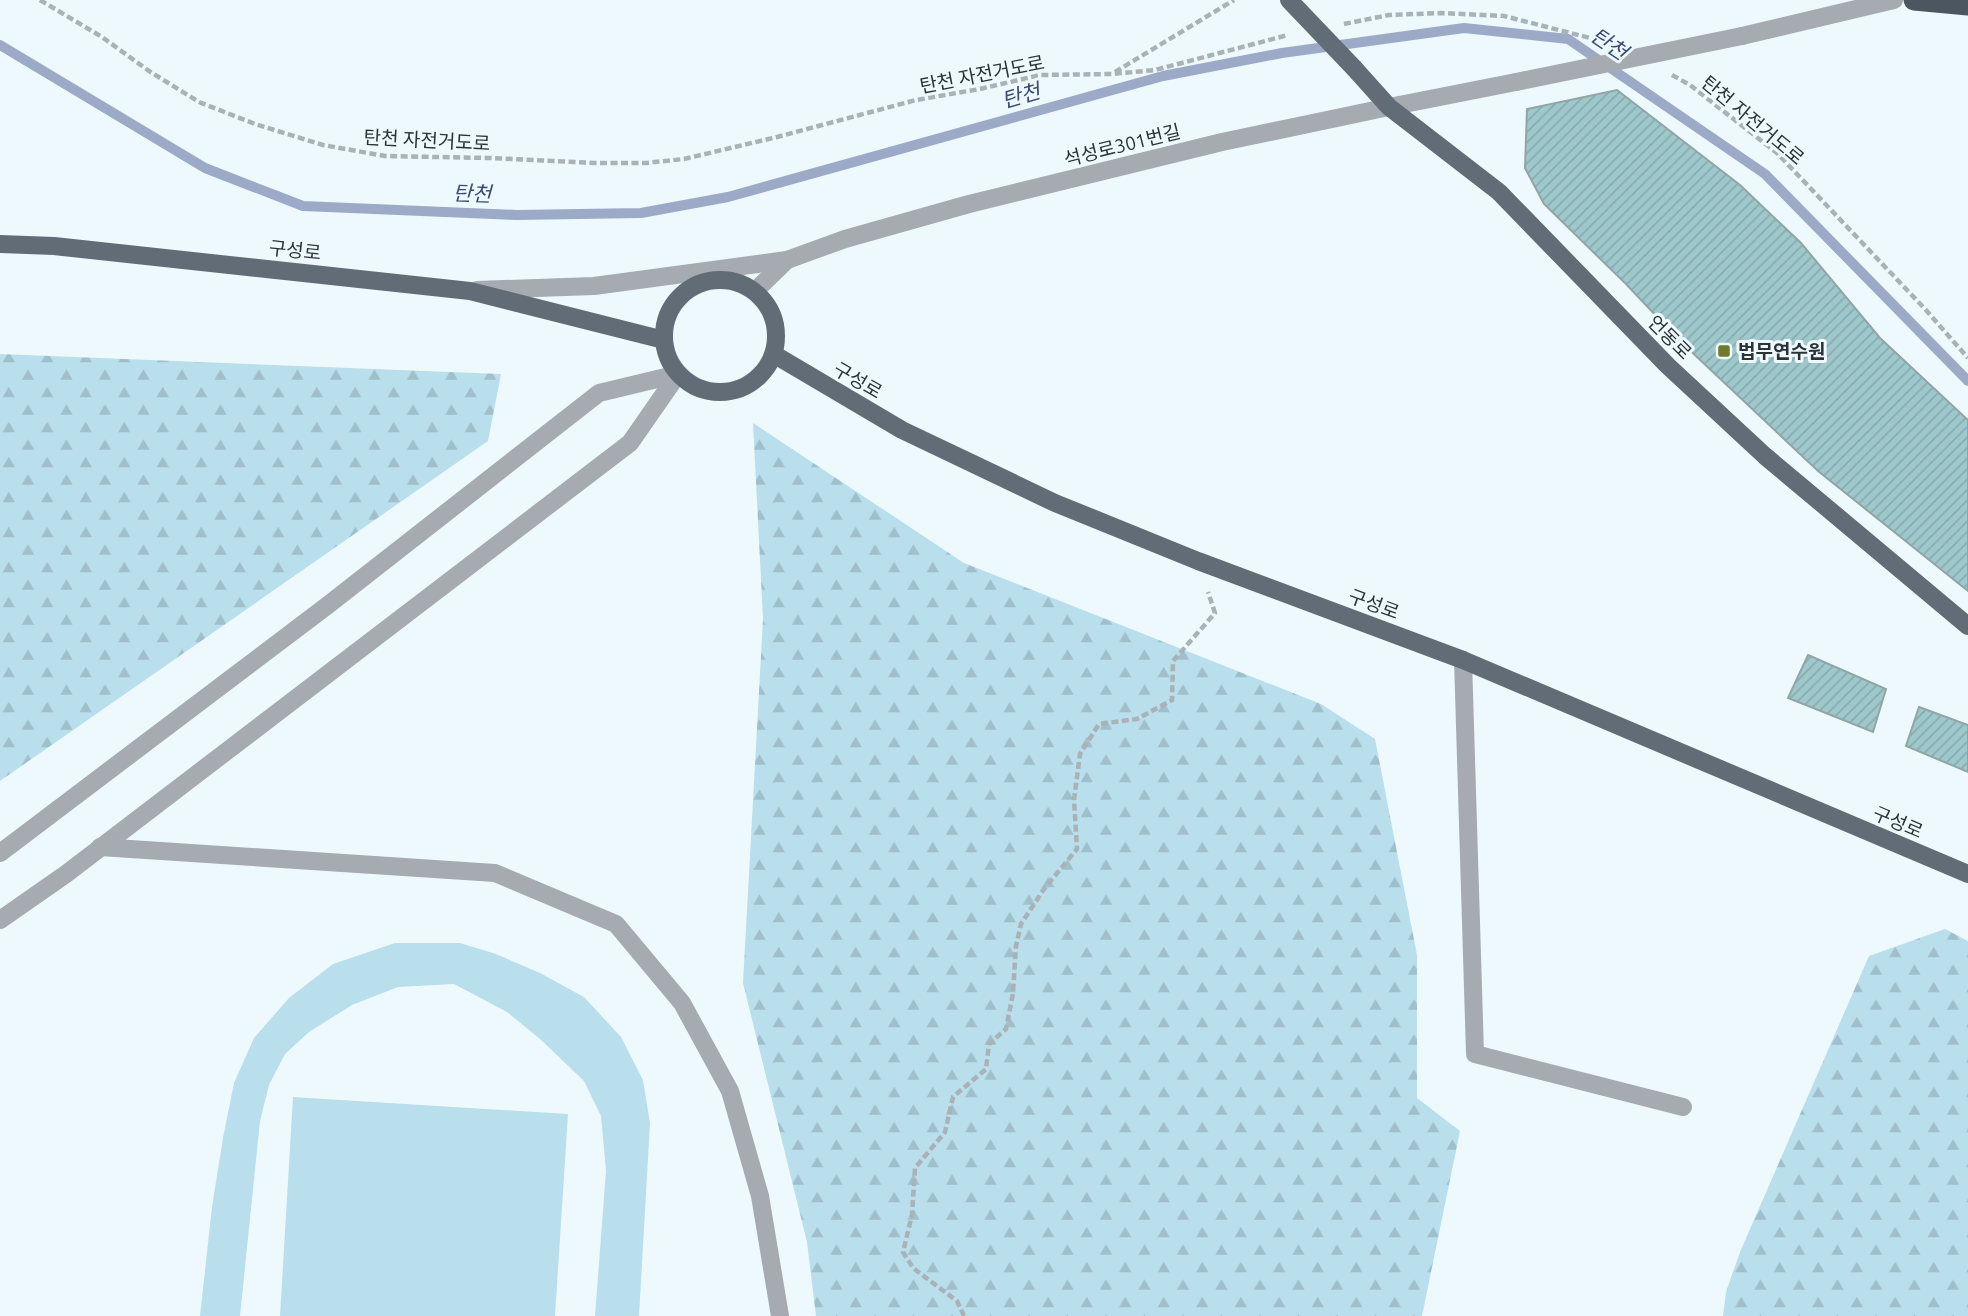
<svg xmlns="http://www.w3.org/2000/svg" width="1968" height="1316" font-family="Ubuntu,'Noto Sans KR',sans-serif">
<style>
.forest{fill:url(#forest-firs)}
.park{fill:#b9deec}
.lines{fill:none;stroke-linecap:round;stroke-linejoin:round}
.stream{stroke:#9daac7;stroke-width:10}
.building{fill:url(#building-hatch);stroke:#91a5a6;stroke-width:2}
.path{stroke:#a9b2b7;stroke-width:4.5;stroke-dasharray:7 3.5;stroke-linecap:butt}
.minor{stroke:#a5abb0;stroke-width:18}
.major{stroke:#626c76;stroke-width:18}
.highway{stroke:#4b5661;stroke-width:21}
.minor-bridge{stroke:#a5abb0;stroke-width:18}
.major-bridge{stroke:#626c76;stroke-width:18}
.poi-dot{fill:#707b27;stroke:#eef9fe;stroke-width:2.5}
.labels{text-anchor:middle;stroke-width:6;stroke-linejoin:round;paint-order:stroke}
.street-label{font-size:19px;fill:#2c3336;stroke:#eef9fe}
.poi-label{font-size:19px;font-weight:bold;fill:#2c3336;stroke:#eef9fe;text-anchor:start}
.water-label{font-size:21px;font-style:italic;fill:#394a74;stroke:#eef9fe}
</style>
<defs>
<pattern id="forest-firs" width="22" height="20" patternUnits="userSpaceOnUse" patternTransform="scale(1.75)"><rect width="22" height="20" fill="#b9deec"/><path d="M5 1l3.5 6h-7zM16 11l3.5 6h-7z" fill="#9fbfcb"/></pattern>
<pattern id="building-hatch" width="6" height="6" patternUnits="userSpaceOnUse" patternTransform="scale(1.75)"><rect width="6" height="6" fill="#9ec8cb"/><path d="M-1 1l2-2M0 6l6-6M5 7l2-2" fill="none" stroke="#88acaf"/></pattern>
</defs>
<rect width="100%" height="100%" fill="#eef9fe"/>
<!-- forest -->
<g class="forest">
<polygon points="0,354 501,374 488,441 0,781"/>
<polygon points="753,423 964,563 1321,704 1375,739 1417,955 1417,1098 1460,1131 1422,1316 816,1316 807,1242 743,983 763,619"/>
<polygon points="1945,929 1968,941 1968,1316 1723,1316 1726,1292 1740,1252 1869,956"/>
</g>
<!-- park -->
<g class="park">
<polygon points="395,943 460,943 496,954 540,973 584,997 621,1037 643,1080 650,1123 639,1316 595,1316 606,1171 601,1116 584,1081 540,1039 507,1012 454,984 398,987 352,1005 309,1032 285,1054 269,1085 260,1121 240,1316 200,1316 212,1207 223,1138 234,1083 254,1038 289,998 333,964"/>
<polygon points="293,1097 568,1114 555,1316 280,1316"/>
</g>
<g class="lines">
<!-- stream -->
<polyline class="stream" points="0,45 205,168 303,206 517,215 641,213 728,197 1163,76 1282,53 1464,28 1568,39 1765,174 1968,381"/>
</g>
<!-- building -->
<g class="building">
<polygon points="1617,90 1740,185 1801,243 1880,338 1968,420 1968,591 1818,471 1680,341 1625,283 1544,204 1525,168 1527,109"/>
<polygon points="1808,655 1886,689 1873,732 1788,698"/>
<polygon points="1919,707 1968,725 1968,772 1906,746"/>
</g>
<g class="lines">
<!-- path -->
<g class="path">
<polyline points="40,0 102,37 149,71 199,102 255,124 323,145 385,156 490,158 594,163 646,163 684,159 777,137 916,100 980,89 1040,75 1112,74 1155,70 1288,35"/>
<polyline points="1344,24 1389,15 1441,13 1504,16 1594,39"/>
<polyline points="1115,72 1234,0"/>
<polyline points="1672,75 1690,85 1777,153 1925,309 1968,358"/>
<polyline points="964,1316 957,1301 913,1268 903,1252 912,1215 915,1168 945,1132 953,1097 986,1069 989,1044 1006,1029 1013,993 1016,946 1021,924 1044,889 1077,849 1074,800 1080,754 1099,724 1137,719 1172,700 1173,661 1215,613 1208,592"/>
</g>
<!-- minor -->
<g class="minor">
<polyline points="1742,36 1894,0"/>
<polyline points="477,290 594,286 787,260"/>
<polyline points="755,291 787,260 845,239 969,204 1222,142 1389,107 1516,82"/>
<polyline points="1463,660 1475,1054 1683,1107"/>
<polyline points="100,847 495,873 616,924 682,1003 730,1091 760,1196 780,1316"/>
<polyline points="0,853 328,605 599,393 678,374"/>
<polyline points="0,920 66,874 630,443 678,374"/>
</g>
<!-- major -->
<g class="major">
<polyline points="1354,68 1389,107 1499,192 1668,366 1765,456 1968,626"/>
<polyline points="0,244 54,246 470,291 664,340"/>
<circle cx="720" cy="336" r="56"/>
<polyline points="775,355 902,430 1055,503 1198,561 1463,660 1968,874"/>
</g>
<!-- highway -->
<polyline class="highway" points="1914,0 1968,5"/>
<!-- minor-bridge -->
<polyline class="minor-bridge" points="1516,82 1742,36"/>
<!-- major-bridge -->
<polyline class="major-bridge" points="1289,0 1354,68"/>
</g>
<!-- markers -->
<rect class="poi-dot" x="1717" y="344" width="14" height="14" rx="3.5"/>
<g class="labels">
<!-- street labels -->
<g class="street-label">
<text transform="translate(982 74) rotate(-11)" y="7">탄천 자전거도로</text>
<text transform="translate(1753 120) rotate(40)" y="7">탄천 자전거도로</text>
<text transform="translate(427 140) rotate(3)" y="7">탄천 자전거도로</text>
<text transform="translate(1122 145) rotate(-14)" y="7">석성로301번길</text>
<text transform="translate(295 250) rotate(6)" y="7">구성로</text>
<text transform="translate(1670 337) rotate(45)" y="7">언동로</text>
<text transform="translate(858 380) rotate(30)" y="7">구성로</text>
<text transform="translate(1374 604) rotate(20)" y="7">구성로</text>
<text transform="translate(1898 822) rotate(23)" y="7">구성로</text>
</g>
<!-- poi labels -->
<g class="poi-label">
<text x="1738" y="358">법무연수원</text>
</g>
<!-- water labels -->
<g class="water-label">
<text transform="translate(1609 44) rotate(34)" y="7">탄천</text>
<text transform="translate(1021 96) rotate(-16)" y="7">탄천</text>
<text transform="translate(472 194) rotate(2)" y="7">탄천</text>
</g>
</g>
</svg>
